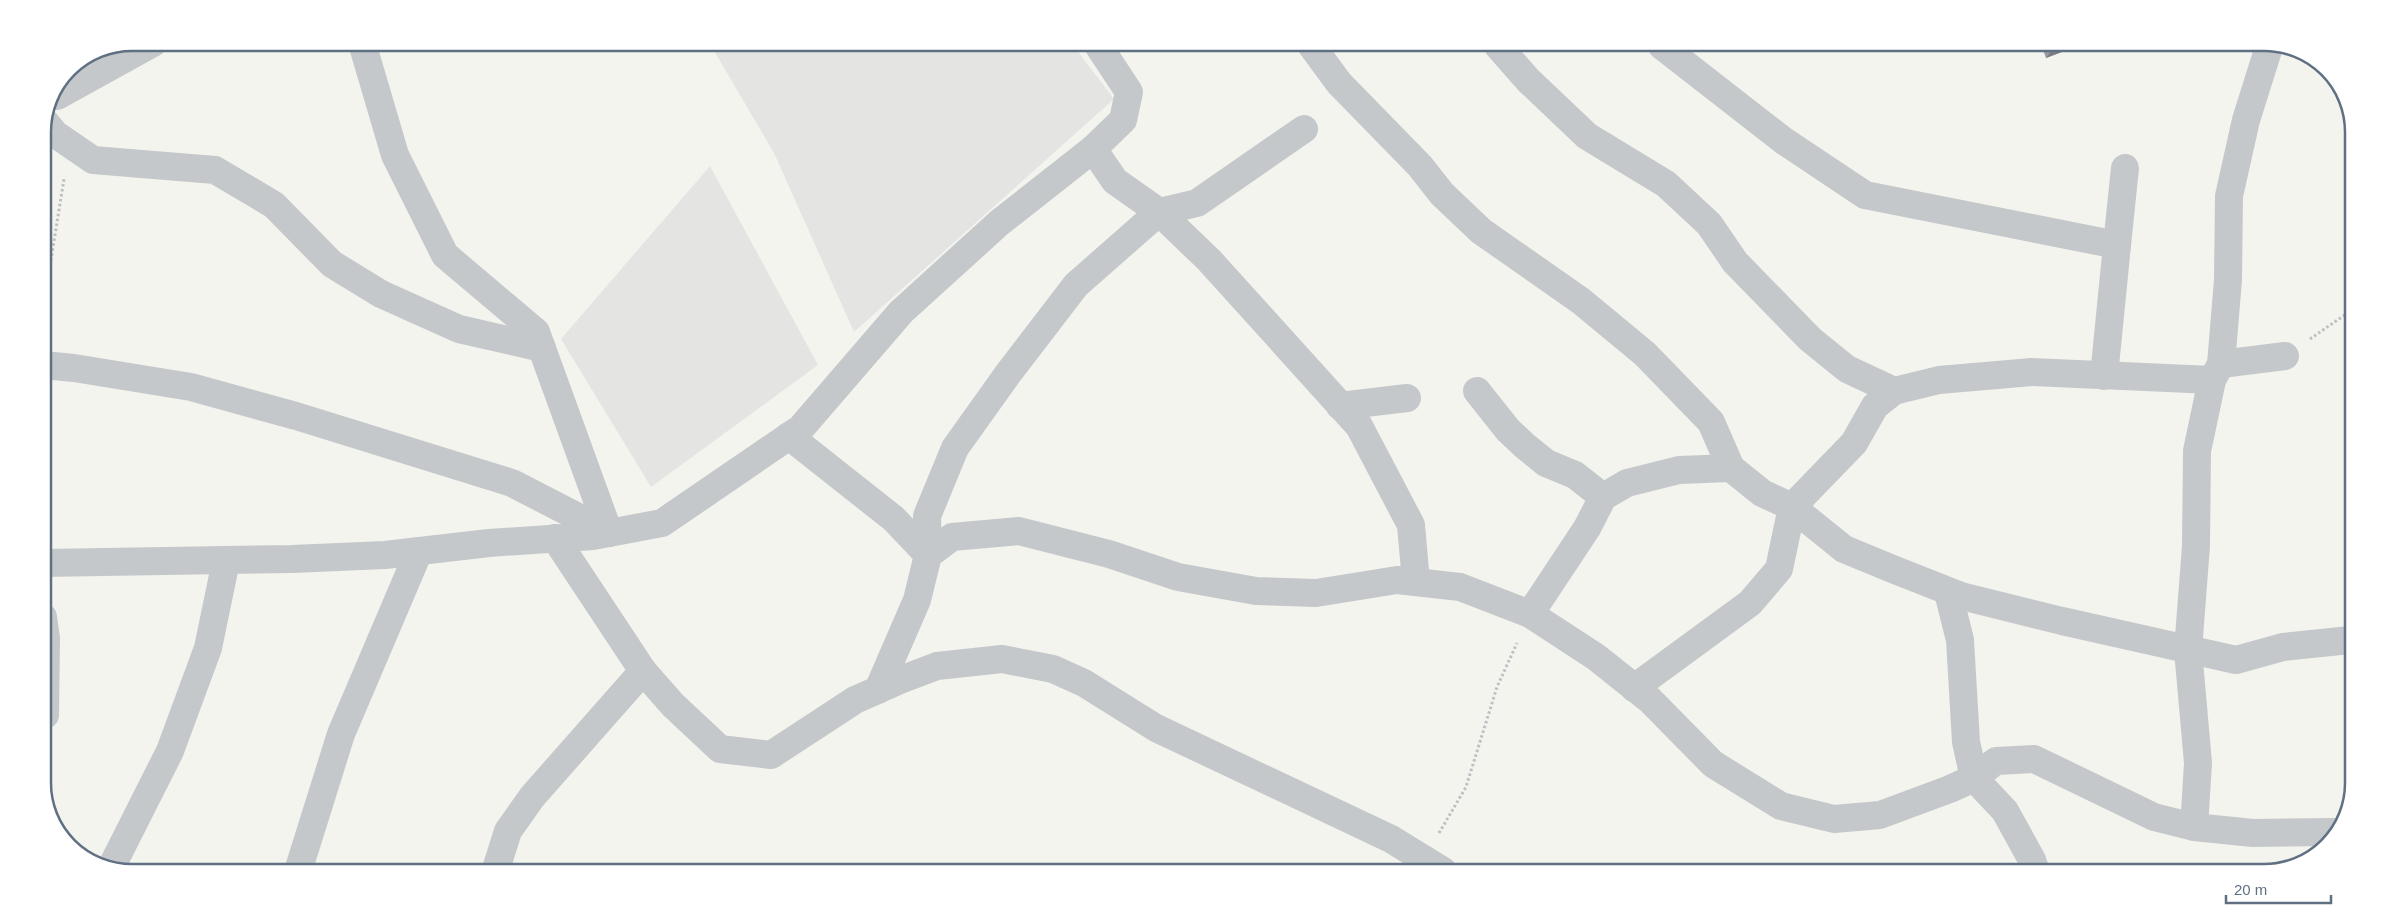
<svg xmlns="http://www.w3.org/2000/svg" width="2396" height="915" font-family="Arial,sans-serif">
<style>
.built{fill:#e4e5e3}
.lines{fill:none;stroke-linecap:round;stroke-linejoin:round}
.path{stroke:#bebfc1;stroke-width:3;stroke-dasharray:2.5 2.5;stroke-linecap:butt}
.street{stroke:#c5c8cb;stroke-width:28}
.wall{fill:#979da2}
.shaded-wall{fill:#7b7f84}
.rim{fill:none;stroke:#607083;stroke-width:2.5}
</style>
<rect width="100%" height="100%" fill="#f4f4ef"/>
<!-- built -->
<g class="built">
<polygon points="710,44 1073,45 1114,99 854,332 774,153"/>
<polygon points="710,166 818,365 651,487 561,339"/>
</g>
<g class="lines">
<!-- path -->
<g class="path">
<polyline points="43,310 64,179"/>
<polyline points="2310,339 2352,310"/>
<polyline points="1439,833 1466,787 1497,687 1517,643"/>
</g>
<!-- street -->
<g class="street">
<polyline points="362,43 395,155 445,255 536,332 609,533"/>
<polyline points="1311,45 1339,83 1420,166 1442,194 1481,231 1581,301 1645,354 1711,422 1731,468 1762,493 1792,507 1854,443 1875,406 1894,391 1939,380 2032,372 2212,380 2221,364 2228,280 2229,196 2246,120 2269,47"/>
<polyline points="1498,46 1528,80 1587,136 1666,184 1709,224 1735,262 1810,339 1847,369 1894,391"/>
<polyline points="1662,46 1784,141 1865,195 2117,245 2104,376"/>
<polyline points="57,96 153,43"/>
<polyline points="45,122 55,134 93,160 215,170 274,205 332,264 381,294 459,329 542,348"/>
<polyline points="1093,149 1115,181 1159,212 1209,260 1359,426 1411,525 1416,582"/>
<polyline points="2117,245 2125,168"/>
<polyline points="2221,364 2285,356"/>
<polyline points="43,365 74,368 191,387 296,416 512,483 609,533"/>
<polyline points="2212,380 2197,451 2196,546 2188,650 2198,763 2194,827 2253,833 2333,832"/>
<polyline points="1477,391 1508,430 1525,446 1546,463 1575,475 1603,497"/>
<polyline points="1340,406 1407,398"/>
<polyline points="789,436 894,519 928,555"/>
<polyline points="555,538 643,671 673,705 720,749 771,755 855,700 900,680 937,666 1002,659 1053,669 1084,683 1156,728 1391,839 1443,871"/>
<polyline points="928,555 927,516 955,448 1007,375 1076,285 1159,212 1197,203 1304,129"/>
<polyline points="43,563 292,559 385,555 489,543 593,536 662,523 801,428 901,312 999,223 1093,149 1123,120 1129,92 1098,45"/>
<polyline points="1948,592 1960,640 1966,742 1974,778 2005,811 2032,860 2036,872"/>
<polyline points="1530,614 1587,528 1603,497 1627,483 1679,470 1731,468"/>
<polyline points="43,617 46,638 45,715"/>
<polyline points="1634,688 1750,603 1779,569 1792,507 1844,549 1895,570 1961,596 2062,621 2236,660 2283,647 2350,640"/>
<polyline points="878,690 917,600 928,555 952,537 1019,531 1109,554 1178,577 1256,591 1316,593 1397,580 1460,587 1530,614 1596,657 1650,700 1713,764 1781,806 1834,819 1880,815 1950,789 1974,778 1996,761 2034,759 2154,817 2194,827"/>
<polyline points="111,868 170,751 208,648 226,561"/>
<polyline points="299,868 341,734 419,551"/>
<polyline points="496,869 508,831 532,797 643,671"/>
</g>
</g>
<!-- wall -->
<polygon class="wall" points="2042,47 2075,47 2046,58"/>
<!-- shaded-wall -->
<polygon class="shaded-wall" points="2054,47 2075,47 2046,58"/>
<!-- crop -->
<path d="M0 0H2396V915H0ZM132 51H2264A81 81 0 0 1 2345 132V783A81 81 0 0 1 2264 864H132A81 81 0 0 1 51 783V132A81 81 0 0 1 132 51Z" fill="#fff" fill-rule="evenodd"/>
<path class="rim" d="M132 51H2264A81 81 0 0 1 2345 132V783A81 81 0 0 1 2264 864H132A81 81 0 0 1 51 783V132A81 81 0 0 1 132 51Z"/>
<!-- scale -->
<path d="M2226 895v8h105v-8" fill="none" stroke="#607083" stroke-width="2.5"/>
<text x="2234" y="895" font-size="15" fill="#607083" stroke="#ffffff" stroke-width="4" paint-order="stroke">20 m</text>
</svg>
